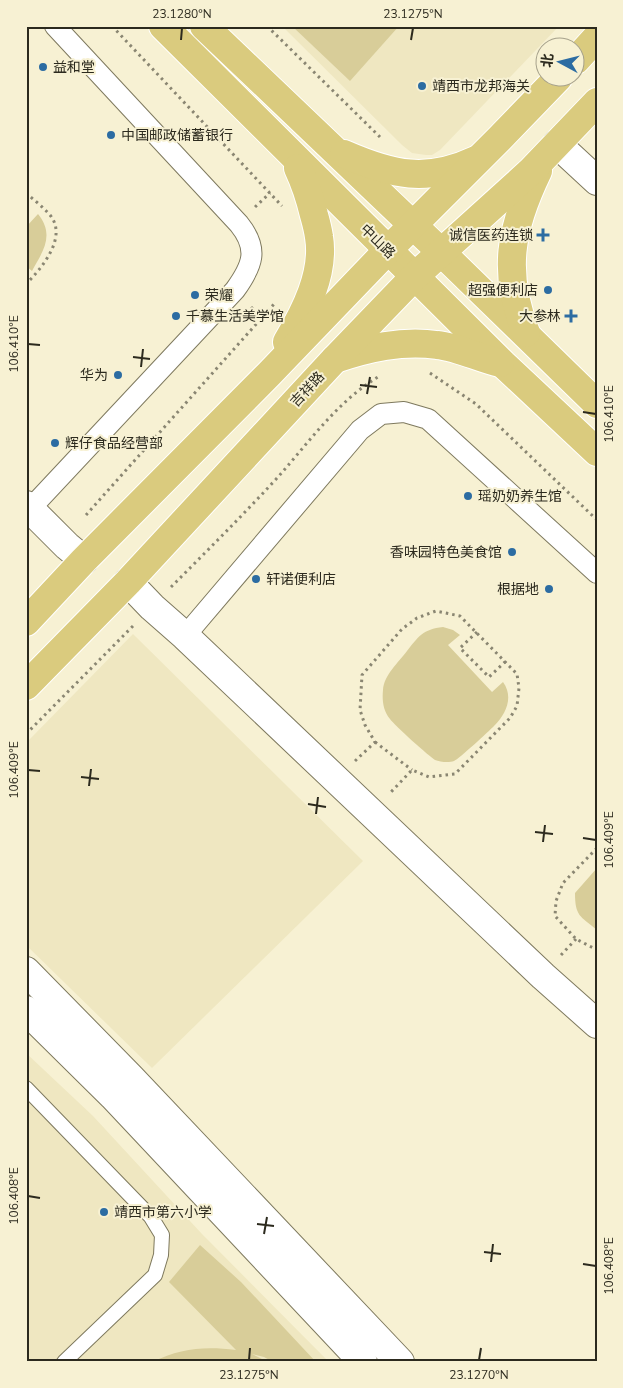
<svg xmlns="http://www.w3.org/2000/svg" width="623" height="1388" font-family="'Nunito Sans','Noto Sans SC',sans-serif">
<style>
.built{fill:#efe7c1}
.green{fill:#d8cd99}
.lines{fill:none;stroke-linecap:round;stroke-linejoin:round}
.service-casing{stroke:#7e795e;stroke-width:16}
.pedestrian-casing{stroke:#7e795e;stroke-width:22}
.minor-casing{stroke:#7e795e;stroke-width:30}
.tertiary-casing{stroke:#7e795e;stroke-width:30}
.primary-casing{stroke:#fff;stroke-width:30}
.path{stroke:#8a8672;stroke-width:3;stroke-dasharray:2.5 4;stroke-linecap:butt}
.service{stroke:#fff;stroke-width:14}
.pedestrian{stroke:#fff;stroke-width:20}
.minor{stroke:#fff;stroke-width:28}
.tertiary{stroke:#fff;stroke-width:28}
.primary{stroke:#dacb7e;stroke-width:28}
.ticks{fill:none;stroke:#2c2a1e;stroke-width:2}
.poi-dot{fill:#2c6ca2;stroke:#f7f1d3;stroke-width:2}
.labels{text-anchor:middle;stroke-width:4;stroke-linejoin:round;paint-order:stroke}
.poi-label{font-size:14px;fill:#2c2a1e;stroke:#f7f1d3;text-anchor:start}
.street-label{font-size:14px;fill:#2c2a1e;stroke:#f7f1d3}
.neatline{fill:none;stroke:#2c2a1e;stroke-width:2}
.ticks-label{font-size:12px;text-anchor:middle;fill:#2c2a1e}
</style>
<rect width="100%" height="100%" fill="#f7f1d3"/>
<!-- built -->
<g class="built">
<polygon points="282,26 559,26 440,150 432,155 426,155 412,153 402,145"/>
<polygon points="133,634 363,861 152,1068 26,945 26,743"/>
<polygon points="26,1053 93,1116 202,1234 329,1362 26,1362"/>
</g>
<!-- green -->
<g class="green">
<polygon points="292,26 399,26 350,81"/>
<path d="M38 214C55 235 43 251 32 271L26 266V227Z"/>
<path d="M443 627 453 630 460 635 448 645 492 692 503 682C514 697 506 714 494 726 489 731 459 759 454 761 449 763 440 762 435 760 430 757 394 725 390 719 383 711 382 700 383 690 384 675 398 663 407 651 418 637 423 629 443 627Z"/>
<path d="M597 868V930C580 916 575 916 575 893Z"/>
<path d="M200 1245 241 1282 316 1362H273L264 1357 252 1354 268 1362H152C181 1348 205 1346 236 1350L169 1282Z"/>
</g>
<g class="lines">
<defs>
<polyline id="service" points="26,1088 151,1217 162,1235 161,1255 155,1275 64,1362"/>
<g id="pedestrian">
<path d="M30 509 235 290C253 265 259 249 239 224L55 26"/>
<polyline points="185,636 360,430 381,414 404,412 428,419 597,573"/>
</g>
<g id="minor">
<polyline points="557,144 597,181"/>
<polyline points="26,505 67,546 84,560"/>
<polyline points="128,582 152,607 185,636 543,976 597,1024"/>
</g>
<g id="tertiary">
<polyline points="26,971 131,1078 400,1362"/>
<polyline points="26,1010 113,1096 363,1362"/>
</g>
<g id="primary">
<polyline points="163,26 503,364 597,452"/>
<polyline points="204,26 441,252 597,404"/>
<polyline points="576,60 597,37"/>
<path d="M344 154C392 175 427 183 476 160"/>
<path d="M526 333C502 272 510 229 538 171"/>
<path d="M287 342C305 312 325 273 319 237 318 230 316 222 314 215 310 198 305 183 298 168"/>
<path d="M335 359C368 348 402 340 437 345 458 347 479 358 500 363"/>
<polyline points="26,622 84,560 269,374 388,250 499,139 558,78"/>
<polyline points="26,686 128,582 334,360 415,276 531,171 597,102"/>
</g>
</defs>
<!-- service casing -->
<use href="#service" class="service-casing"/>
<!-- pedestrian casing -->
<use href="#pedestrian" class="pedestrian-casing"/>
<!-- minor casing -->
<use href="#minor" class="minor-casing"/>
<!-- tertiary casing -->
<use href="#tertiary" class="tertiary-casing"/>
<!-- primary casing -->
<use href="#primary" class="primary-casing"/>
<!-- path -->
<g class="path">
<polyline points="112,26 282,206"/>
<polyline points="267,26 380,137"/>
<path d="M26 193C34 200 43 207 50 215 68 237 42 268 26 284"/>
<polyline points="255,207 270,193"/>
<polyline points="251,307 262,318"/>
<polyline points="430,373 476,404 597,520"/>
<polyline points="86,515 275,303"/>
<path d="M171 587C207 551 243 515 278 477 309 442 338 401 378 377"/>
<polyline points="477,632 460,648 489,677 506,661"/>
<polyline points="26,734 133,626"/>
<polyline points="375,742 412,770"/>
<polyline points="355,761 375,742 365,725 360,710 362,675 402,629 417,618 436,611 460,616 517,674 519,688 517,706 510,718 455,774 429,777 412,770 390,793"/>
<polyline points="597,848 563,883 556,901 555,916 576,939 597,950"/>
<polyline points="561,955 576,939"/>
</g>
<!-- service -->
<use href="#service" class="service"/>
<!-- pedestrian -->
<use href="#pedestrian" class="pedestrian"/>
<!-- minor -->
<use href="#minor" class="minor"/>
<!-- tertiary -->
<use href="#tertiary" class="tertiary"/>
<!-- primary -->
<use href="#primary" class="primary"/>
</g>
<!-- ticks -->
<path class="ticks" d="M181 40 182 28M411 40 413 28M28 344 40 345M133 357 150 359M141 367 143 349M360 385 377 387M367 394 370 377M583 412 596 414M28 770 40 771M81 777 99 779M89 786 91 769M308 804 326 807M316 814 318 797M535 832 553 834M583 838 596 840M543 842 545 825M28 1196 40 1198M257 1224 274 1226M264 1234 267 1217M484 1252 501 1254M491 1262 493 1244M583 1264 596 1266M249 1360 250 1348M479 1360 481 1348"/>
<!-- markers -->
<g class="poi-dot">
<circle cx="43" cy="67" r="5"/>
<circle cx="422" cy="86" r="5"/>
<circle cx="111" cy="135" r="5"/>
<path d="M540.5 227.5h5v5h5v5h-5v5h-5v-5h-5v-5h5z"/>
<circle cx="548" cy="290" r="5"/>
<circle cx="195" cy="295" r="5"/>
<circle cx="176" cy="316" r="5"/>
<path d="M568.5 308.5h5v5h5v5h-5v5h-5v-5h-5v-5h5z"/>
<circle cx="118" cy="375" r="5"/>
<circle cx="55" cy="443" r="5"/>
<circle cx="468" cy="496" r="5"/>
<circle cx="512" cy="552" r="5"/>
<circle cx="256" cy="579" r="5"/>
<circle cx="549" cy="589" r="5"/>
<circle cx="104" cy="1212" r="5"/>
</g>
<g class="labels">
<!-- poi labels -->
<g class="poi-label">
<text x="53" y="72">益和堂</text>
<text x="432" y="91">靖西市龙邦海关</text>
<text x="121" y="140">中国邮政储蓄银行</text>
<text x="533" y="240" text-anchor="end">诚信医药连锁</text>
<text x="538" y="295" text-anchor="end">超强便利店</text>
<text x="205" y="300">荣耀</text>
<text x="186" y="321">千慕生活美学馆</text>
<text x="561" y="321" text-anchor="end">大参林</text>
<text x="108" y="380" text-anchor="end">华为</text>
<text x="65" y="448">辉仔食品经营部</text>
<text x="478" y="501">瑶奶奶养生馆</text>
<text x="502" y="557" text-anchor="end">香味园特色美食馆</text>
<text x="266" y="584">轩诺便利店</text>
<text x="539" y="594" text-anchor="end">根据地</text>
<text x="114" y="1217">靖西市第六小学</text>
</g>
<!-- street labels -->
<g class="street-label">
<text transform="translate(378 241) rotate(44)" y="5">中山路</text>
<text transform="translate(307 389) rotate(-47)" y="5">吉祥路</text>
</g>
</g>
<!-- border -->
<rect width="623" height="1388" fill="none" stroke="#f7f1d3" stroke-width="55"/>
<!-- north arrow -->
<g transform="translate(560 62) rotate(277)"><circle r="24" fill="#f7f1d3" stroke="#a6a18b"/>
<path d="M0-4L9 19L0 12L-9 19Z" fill="#2c6ca2"/>
<text y="-8" font-size="14" font-weight="bold" text-anchor="middle" fill="#2c2a1e">北</text>
</g>
<rect x="28" y="28" width="568" height="1332" class="neatline"/>
<g class="ticks-label">
<text x="182" y="18">23.1280°N</text>
<text x="413" y="18">23.1275°N</text>
<text transform="translate(14 344) rotate(-90)" y="4">106.410°E</text>
<text transform="translate(609 414) rotate(-90)" y="4">106.410°E</text>
<text transform="translate(14 770) rotate(-90)" y="4">106.409°E</text>
<text transform="translate(609 840) rotate(-90)" y="4">106.409°E</text>
<text transform="translate(14 1196) rotate(-90)" y="4">106.408°E</text>
<text transform="translate(609 1266) rotate(-90)" y="4">106.408°E</text>
<text x="249" y="1379">23.1275°N</text>
<text x="479" y="1379">23.1270°N</text>
</g>
</svg>
